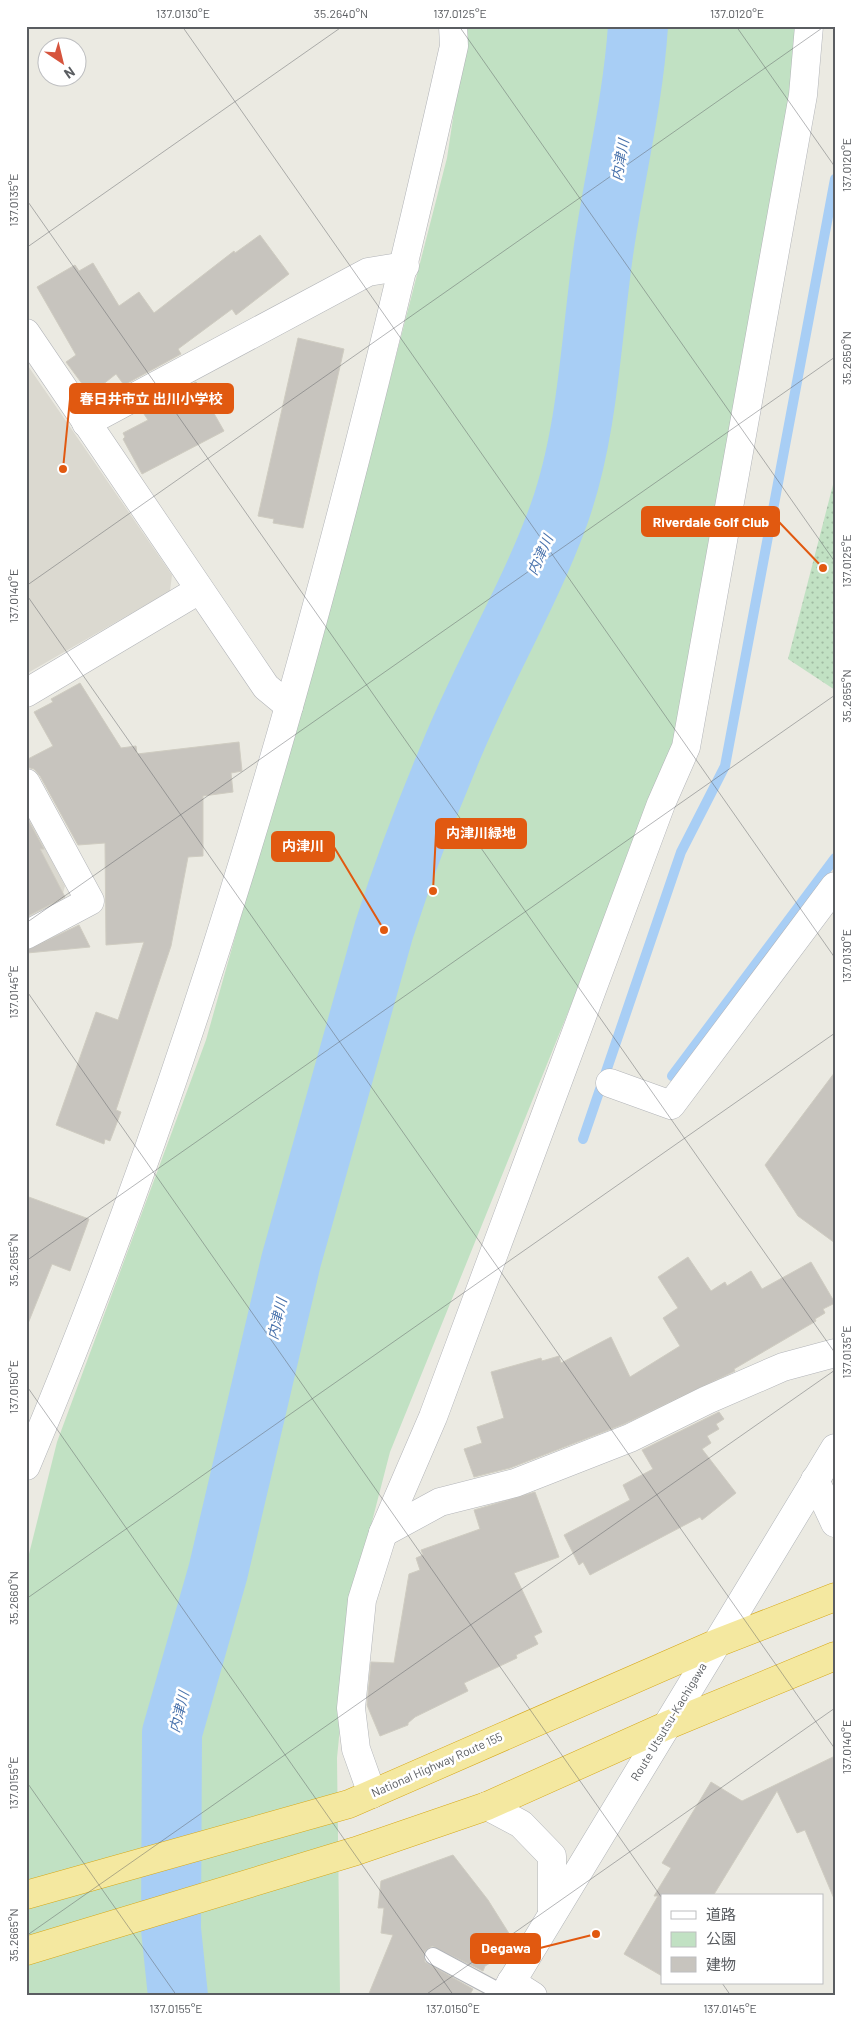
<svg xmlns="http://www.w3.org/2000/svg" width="861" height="2022" font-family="Barlow,'Noto Sans JP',sans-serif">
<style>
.education{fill:#dbd9d0}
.grass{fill:url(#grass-dots)}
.green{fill:#c1e1c3}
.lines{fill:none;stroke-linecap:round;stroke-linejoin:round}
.stream{stroke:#a8cef5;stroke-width:10}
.river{stroke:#a8cef5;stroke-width:60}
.building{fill:#c7c4be;stroke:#cfccc1}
.service-casing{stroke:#b2b4b8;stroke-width:18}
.minor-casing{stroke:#b2b4b8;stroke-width:29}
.secondary-casing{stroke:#b1b4b8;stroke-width:29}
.trunk-casing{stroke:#d6a818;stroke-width:29}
.service{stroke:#fff;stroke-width:16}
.minor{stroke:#fff;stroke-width:28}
.secondary{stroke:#fff;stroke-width:28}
.trunk{stroke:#f4e8a0;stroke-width:28}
.ticks{fill:none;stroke:#5a5d61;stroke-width:1;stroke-opacity:0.45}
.labels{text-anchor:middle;stroke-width:5;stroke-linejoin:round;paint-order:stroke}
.street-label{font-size:12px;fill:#5a5d61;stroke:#fff}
.water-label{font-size:14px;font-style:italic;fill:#4b74ad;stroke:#fff}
.leader{fill:none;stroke:#e15910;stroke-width:2}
.callout-dot{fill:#e15910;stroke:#fff;stroke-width:2}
.callout{fill:#e15910;stroke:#e15910;stroke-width:2}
.callout-label{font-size:14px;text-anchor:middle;font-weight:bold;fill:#fff}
.neatline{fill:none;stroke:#5a5d61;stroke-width:2}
.ticks-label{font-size:12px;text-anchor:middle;fill:#5a5d61}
</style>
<defs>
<pattern id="grass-dots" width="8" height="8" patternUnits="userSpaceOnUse" patternTransform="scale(1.25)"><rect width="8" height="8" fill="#c1e1c3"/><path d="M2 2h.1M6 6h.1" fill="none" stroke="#a0baa2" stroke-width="1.8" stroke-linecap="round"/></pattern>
</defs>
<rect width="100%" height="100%" fill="#ebeae2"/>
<!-- education -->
<g class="education">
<polygon points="26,363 172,575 170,591 26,674"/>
<polygon points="26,812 65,886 61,901 26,919"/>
</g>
<!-- grass -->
<polygon class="grass" points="835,477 835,690 788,659"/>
<!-- green -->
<polygon class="green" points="467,26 798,26 775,210 677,743 390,1452 353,1595 337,1758 340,1996 26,1996 26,1566 57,1442 206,1040 365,477 447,158"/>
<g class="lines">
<!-- stream -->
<g class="stream">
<polyline points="672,1076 835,858"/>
<polyline points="583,1139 681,852 725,766 835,179"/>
</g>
<!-- river -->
<path class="river" d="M178 1996 171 1929 172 1733 218 1572 291 1261 384 930C403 871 425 813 449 756 482 674 529 597 559 514 589 430 591 334 604 247 615 173 633 101 638 26"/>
</g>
<!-- building -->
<g class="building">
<polygon points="260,235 289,274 236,315 232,309 178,349 181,354 124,385 116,374 97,389 86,389 66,362 76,355 37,287 75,265 79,271 93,263 119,306 139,292 154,313 234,251 235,253"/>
<polygon points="298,338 344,349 303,528 273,523 274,519 258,516"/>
<polygon points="196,382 224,431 142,474 123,439 125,437 123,433 148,420 142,411"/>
<polygon points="80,683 121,748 136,746 137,754 239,742 242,771 231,773 233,792 203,796 203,856 188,857 171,946 116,1110 121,1112 110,1141 105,1139 104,1144 56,1125 96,1012 118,1020 144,942 106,945 105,843 78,845 40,776 34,769 26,767 26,760 53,746 34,712 53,702 51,699"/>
<polygon points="26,816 44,849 40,849 65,897 26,917"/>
<polygon points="79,925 90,947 27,953 27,950"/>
<polygon points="835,1072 835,1243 798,1216 765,1165"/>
<polygon points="26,1196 89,1219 70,1271 52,1264 27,1326"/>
<polygon points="688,1257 711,1291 725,1282 727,1286 751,1271 762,1289 811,1262 835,1303 823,1309 825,1313 815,1319 816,1321 734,1369 735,1371 624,1424 510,1468 474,1477 464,1449 482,1443 477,1427 504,1418 491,1372 541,1358 542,1361 559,1356 561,1363 611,1337 630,1377 680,1346 663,1318 678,1308 658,1277"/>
<polygon points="719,1412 724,1419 716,1424 719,1429 707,1436 711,1443 702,1449 736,1493 702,1520 700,1517 590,1575 583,1562 579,1565 564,1535 630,1500 623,1485 653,1469 642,1450"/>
<polygon points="535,1492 559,1557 514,1573 542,1632 534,1636 538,1644 516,1655 517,1658 464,1683 468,1691 415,1717 408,1723 408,1725 380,1736 367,1705 371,1662 394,1663 409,1574 420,1570 416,1558 423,1555 421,1550 480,1529 474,1510"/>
<polygon points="835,1756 835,1901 805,1830 797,1833 777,1791 713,1896 662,1896 662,1976 624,1954 658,1896 654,1896 671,1868 662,1863 711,1782 742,1801"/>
<polygon points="453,1855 488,1900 510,1935 490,1948 497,1959 485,1966 483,1971 432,1946 424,1952 425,1962 473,1989 469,1996 368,1996 393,1935 381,1933 384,1908 378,1908 381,1881"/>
</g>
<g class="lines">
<defs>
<polyline id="service" points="433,1956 504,1994"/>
<g id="minor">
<polyline points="26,333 266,687 289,706"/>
<polyline points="86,423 368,272 405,266"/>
<polyline points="26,693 199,590"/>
<polyline points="26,783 90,901 26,935"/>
<polyline points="610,1083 671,1105 835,886"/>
<path d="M26 1466C219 1010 346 528 454 46L453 26"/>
<polyline points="383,1533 440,1502 515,1483 630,1438 707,1400 783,1367 835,1353"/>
<polyline points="372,1794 356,1749 351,1708 362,1600 383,1533 433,1417 661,804 686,747 803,95 809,26"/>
<polyline points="511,1982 533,1996"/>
</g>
<g id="secondary">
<polyline points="815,1480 835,1523"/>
<polyline points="487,1806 521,1824 552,1856 552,1914"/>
<polyline points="503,1996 835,1448"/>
</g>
<g id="trunk">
<polyline points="26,1895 349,1804 717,1643 835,1597"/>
<polyline points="26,1951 356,1851 487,1806 668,1725 835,1656"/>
</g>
</defs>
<!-- service casing -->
<use href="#service" class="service-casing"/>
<!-- minor casing -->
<use href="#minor" class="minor-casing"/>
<!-- secondary casing -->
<use href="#secondary" class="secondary-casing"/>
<!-- trunk casing -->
<use href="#trunk" class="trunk-casing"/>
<!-- service -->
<use href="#service" class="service"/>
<!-- minor -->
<use href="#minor" class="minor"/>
<!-- secondary -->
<use href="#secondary" class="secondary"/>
<!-- trunk -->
<use href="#trunk" class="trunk"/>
</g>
<!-- ticks -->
<path class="ticks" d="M182 26 835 958M459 26 835 562M736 26 835 167M26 199 835 1353M26 248 343 26M26 586 825 26M26 594 835 1749M26 923 835 357M26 990 662 1898M26 1261 835 695M26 1385 454 1996M26 1599 835 1033M26 1781 177 1996M26 1936 835 1370M722 1983 731 1996M424 1996 835 1708"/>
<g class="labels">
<!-- street labels -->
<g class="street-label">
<text transform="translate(669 1722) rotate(-59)" y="4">Route Utsutsu-Kachigawa</text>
<text transform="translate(437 1765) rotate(-24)" y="4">National Highway Route 155</text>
</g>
<!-- water labels -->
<g class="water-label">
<text transform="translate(620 160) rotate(-80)" y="5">内津川</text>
<text transform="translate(540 555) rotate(-66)" y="5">内津川</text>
<text transform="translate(277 1319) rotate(-77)" y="5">内津川</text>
<text transform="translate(179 1712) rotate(-76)" y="5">内津川</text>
</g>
</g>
<!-- callouts -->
<path class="leader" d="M63 469L70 399M823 568L779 522M433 891L436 833M384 930L334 847M596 1934L540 1948"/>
<g class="callout-dot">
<circle cx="63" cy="469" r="5"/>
<circle cx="823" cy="568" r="5"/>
<circle cx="433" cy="891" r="5"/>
<circle cx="384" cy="930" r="5"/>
<circle cx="596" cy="1934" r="5"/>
</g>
<g class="callout">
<rect x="70" y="384" width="163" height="29" rx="5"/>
<rect x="642" y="507" width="137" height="29" rx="5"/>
<rect x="436" y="819" width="90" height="29" rx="5"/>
<rect x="272" y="832" width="62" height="29" rx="5"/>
<rect x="471" y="1934" width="69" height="29" rx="5"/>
</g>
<g class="callout-label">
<text x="151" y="404">春日井市立 出川小学校</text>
<text x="711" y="527">Riverdale Golf Club</text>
<text x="481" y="838">内津川緑地</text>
<text x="303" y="851">内津川</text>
<text x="506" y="1953">Degawa</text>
</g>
<!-- border -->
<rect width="861" height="2022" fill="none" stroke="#ffffff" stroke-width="55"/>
<!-- legend -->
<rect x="661" y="1894" width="162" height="90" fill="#ffffff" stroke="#bdbec0"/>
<rect x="671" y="1911" width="25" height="8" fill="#ffffff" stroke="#bdbec0"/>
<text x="706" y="1920" font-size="15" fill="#5a5d61">道路</text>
<rect x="671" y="1932" width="25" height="15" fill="#c1e1c3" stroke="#bdbec0"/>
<text x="706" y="1944" font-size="15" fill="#5a5d61">公園</text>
<rect x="671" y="1957" width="25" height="15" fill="#c7c4be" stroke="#bdbec0"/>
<text x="706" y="1970" font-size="15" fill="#5a5d61">建物</text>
<!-- north arrow -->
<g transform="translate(62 62) rotate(145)"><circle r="24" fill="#ffffff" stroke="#bdbec0"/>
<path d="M0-4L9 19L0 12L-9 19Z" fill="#d6543d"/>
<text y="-8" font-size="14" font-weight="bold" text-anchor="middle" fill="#5a5d61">N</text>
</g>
<rect x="28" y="28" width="806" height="1966" class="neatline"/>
<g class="ticks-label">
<text x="183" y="18">137.0130°E</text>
<text x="341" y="18">35.2640°N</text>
<text x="460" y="18">137.0125°E</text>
<text x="737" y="18">137.0120°E</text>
<text transform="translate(847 165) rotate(-90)" y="4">137.0120°E</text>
<text transform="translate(14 200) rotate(-90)" y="4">137.0135°E</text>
<text transform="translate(847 358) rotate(-90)" y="4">35.2650°N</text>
<text transform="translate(847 561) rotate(-90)" y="4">137.0125°E</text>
<text transform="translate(14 596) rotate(-90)" y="4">137.0140°E</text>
<text transform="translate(847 696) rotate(-90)" y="4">35.2655°N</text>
<text transform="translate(847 956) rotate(-90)" y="4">137.0130°E</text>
<text transform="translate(14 992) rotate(-90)" y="4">137.0145°E</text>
<text transform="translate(14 1260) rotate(-90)" y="4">35.2655°N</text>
<text transform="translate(847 1352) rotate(-90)" y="4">137.0135°E</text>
<text transform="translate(14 1387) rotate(-90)" y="4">137.0150°E</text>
<text transform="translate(14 1598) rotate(-90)" y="4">35.2660°N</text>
<text transform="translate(847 1747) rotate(-90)" y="4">137.0140°E</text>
<text transform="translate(14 1783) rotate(-90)" y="4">137.0155°E</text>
<text transform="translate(14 1935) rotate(-90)" y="4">35.2665°N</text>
<text x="176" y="2013">137.0155°E</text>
<text x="453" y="2013">137.0150°E</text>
<text x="730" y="2013">137.0145°E</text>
</g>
</svg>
